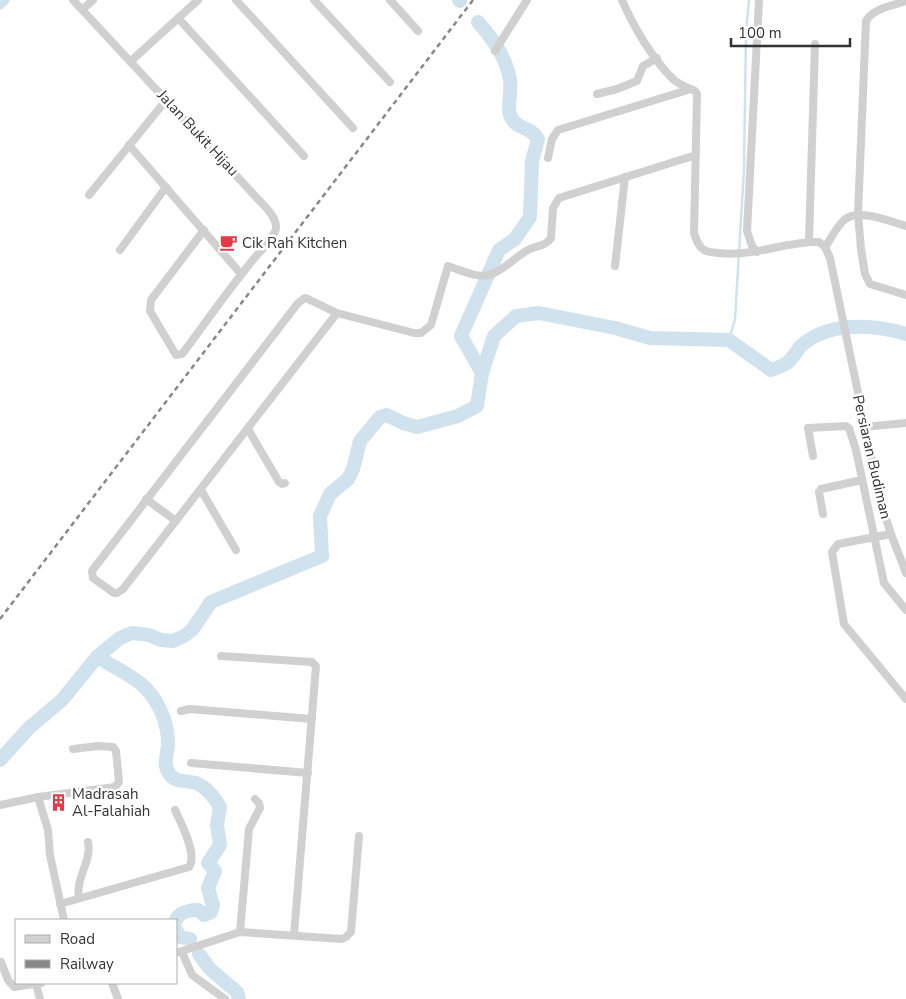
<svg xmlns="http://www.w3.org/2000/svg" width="906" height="999" font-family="'Nunito Sans',sans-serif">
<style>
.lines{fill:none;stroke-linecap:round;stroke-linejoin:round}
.stream{stroke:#cfe2ee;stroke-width:2.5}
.canal{stroke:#cfe2ee;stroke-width:9}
.river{stroke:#cfe2ee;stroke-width:14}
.street{stroke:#d0d0d0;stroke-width:8}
.rail{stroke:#888;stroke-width:2.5;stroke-dasharray:5 4;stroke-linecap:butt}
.labels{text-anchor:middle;stroke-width:5;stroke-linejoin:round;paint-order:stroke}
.street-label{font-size:15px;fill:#333;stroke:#fff}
.poi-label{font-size:15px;fill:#333;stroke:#fff;text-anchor:start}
</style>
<rect width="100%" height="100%" fill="#fff"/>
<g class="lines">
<!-- stream -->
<polyline class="stream" points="729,340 735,319 744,169 746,32 749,0"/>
<!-- canal -->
<polyline class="canal" points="0,5 5,0"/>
<!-- river -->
<g class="river">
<polyline points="459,0 460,1"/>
<path d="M478 22C493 39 506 57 510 80 512 91 507 104 510 115 516 131 530 125 538 139L532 161 530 217 515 239 499 250 461 336 482 373"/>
<path d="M97 657C111 665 127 673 140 683 157 697 168 721 168 743 168 755 162 762 169 773 174 783 187 780 196 783 206 787 215 798 220 807L217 825 220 845 208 863 215 871 208 888 213 905 211 912 204 915 198 910C190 910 179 912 176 920"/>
<path d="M0 760 29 728 62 700 97 657 120 638 132 633 149 635 161 640 173 641 184 636 192 630 211 602 322 556 320 516 330 494 348 479 353 469 360 441 380 417 387 415 403 423 417 427 458 416 477 406 482 373 494 336 516 316 539 313 615 328 650 338 729 340 771 370C776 368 784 366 788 362 793 358 796 352 800 347 827 321 873 324 906 334"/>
<polyline points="176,930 180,937 190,939"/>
<polyline points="199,954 210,969 237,992 239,999"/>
</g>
<!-- street -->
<g class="street">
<path d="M73 0 257 198C264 206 276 216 276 227 277 233 262 250 257 255 230 287 207 321 182 354L176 355 150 311 151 300 204 230"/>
<polyline points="236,0 353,128"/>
<polyline points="314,0 390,82"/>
<polyline points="390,0 418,31"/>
<path d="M622 0C633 26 653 60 674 80 680 85 689 88 695 91L697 94 694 233C696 239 698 246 704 250 708 253 714 252 719 253 755 257 785 241 819 242L825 247 830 258 881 503 891 534 906 573"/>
<path d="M906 1C893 6 873 8 866 21L858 214 861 249 865 274 870 284 906 295"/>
<polyline points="83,9 93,0"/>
<polyline points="178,18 304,156"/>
<polyline points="495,51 527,0"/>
<polyline points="131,61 198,0"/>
<polyline points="597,94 617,89 637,81 643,66 657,58"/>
<polyline points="129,145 241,274"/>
<polyline points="548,158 552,139 558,130 691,89"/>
<polyline points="89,195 167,99"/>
<polyline points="809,241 815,44"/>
<path d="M825 247C831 239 836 228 843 221 856 207 889 221 906 226"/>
<polyline points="120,250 166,187"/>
<polyline points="757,252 752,246 747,231 759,0"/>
<polyline points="615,266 625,177"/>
<path d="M337 313 123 589 117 593H114L93 578 92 571 95 567 298 303 305 298 308 299 337 313 414 333H421L431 325 448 266C460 270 476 278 489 275 502 272 516 256 528 250 537 245 545 247 551 238L553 208 559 198 696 155"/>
<polyline points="864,427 906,423"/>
<polyline points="248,429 279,482 282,484 285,483"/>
<polyline points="813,456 808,428 846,426 849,428 856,450 884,583 906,610"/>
<polyline points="201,490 236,550"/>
<polyline points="146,499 176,521"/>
<polyline points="823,514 819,492 821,489 862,480"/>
<polyline points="891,534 838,544 832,552 844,624 906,699"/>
<polyline points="221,656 312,662 316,666 294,935"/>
<polyline points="181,711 190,709 312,719"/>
<polyline points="191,763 308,773"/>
<polyline points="38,797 48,830 50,855 64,920"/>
<polyline points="0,805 38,797 115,787 119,782 116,751 113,747 98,746 73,749"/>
<path d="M79 898C75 878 92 862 88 842"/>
<path d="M60 904 189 867C198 855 181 823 175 810"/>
<polyline points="240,932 249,829 260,808 259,803 255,799"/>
<polyline points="182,952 192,975 225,999"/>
<polyline points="176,953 240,932 342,939 346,937 351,932 359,836"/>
<polyline points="1,962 8,980 14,987 41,983"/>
<polyline points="112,983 118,999"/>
<polyline points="36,984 40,999"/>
</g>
<!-- rail -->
<polyline class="rail" points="0,619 473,0"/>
</g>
<!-- icons -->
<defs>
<symbol id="cafe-bare" viewBox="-9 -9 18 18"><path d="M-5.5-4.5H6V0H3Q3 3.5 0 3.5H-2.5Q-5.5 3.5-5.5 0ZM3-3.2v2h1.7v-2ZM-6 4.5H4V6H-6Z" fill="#e63946" stroke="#fff" stroke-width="2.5" paint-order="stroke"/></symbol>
<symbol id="building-bare" viewBox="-9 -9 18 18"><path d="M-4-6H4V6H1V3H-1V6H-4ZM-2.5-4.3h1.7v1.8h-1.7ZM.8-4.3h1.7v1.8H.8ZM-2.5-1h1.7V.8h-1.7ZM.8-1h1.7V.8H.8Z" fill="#e63946" stroke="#fff" stroke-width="2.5" paint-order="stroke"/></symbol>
</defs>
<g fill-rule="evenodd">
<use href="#cafe-bare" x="216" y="230" width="25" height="25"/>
<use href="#building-bare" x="46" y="790" width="25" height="25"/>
</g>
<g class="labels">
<!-- street labels -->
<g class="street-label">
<text transform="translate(198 133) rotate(47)" y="5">Jalan Bukit Hijau</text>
<text transform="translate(872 457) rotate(77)" y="5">Persiaran Budiman</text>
</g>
<!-- poi labels -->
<g class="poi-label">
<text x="242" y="248">Cik Rah Kitchen</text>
<text x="72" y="799">Madrasah<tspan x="72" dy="17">Al-Falahiah</tspan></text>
</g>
</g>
<!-- legend -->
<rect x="15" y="919" width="162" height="65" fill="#ffffff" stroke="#adadad"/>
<rect x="25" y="935" width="25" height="8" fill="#d0d0d0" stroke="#adadad"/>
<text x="60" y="944" font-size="15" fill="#333333">Road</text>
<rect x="25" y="960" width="25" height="8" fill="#888888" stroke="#adadad"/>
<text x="60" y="969" font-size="15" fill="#333333">Railway</text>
<!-- scale -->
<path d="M731 38v8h119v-8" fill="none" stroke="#333333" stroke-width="2.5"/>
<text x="738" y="38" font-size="15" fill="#333333" stroke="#ffffff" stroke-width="4" paint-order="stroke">100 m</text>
</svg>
